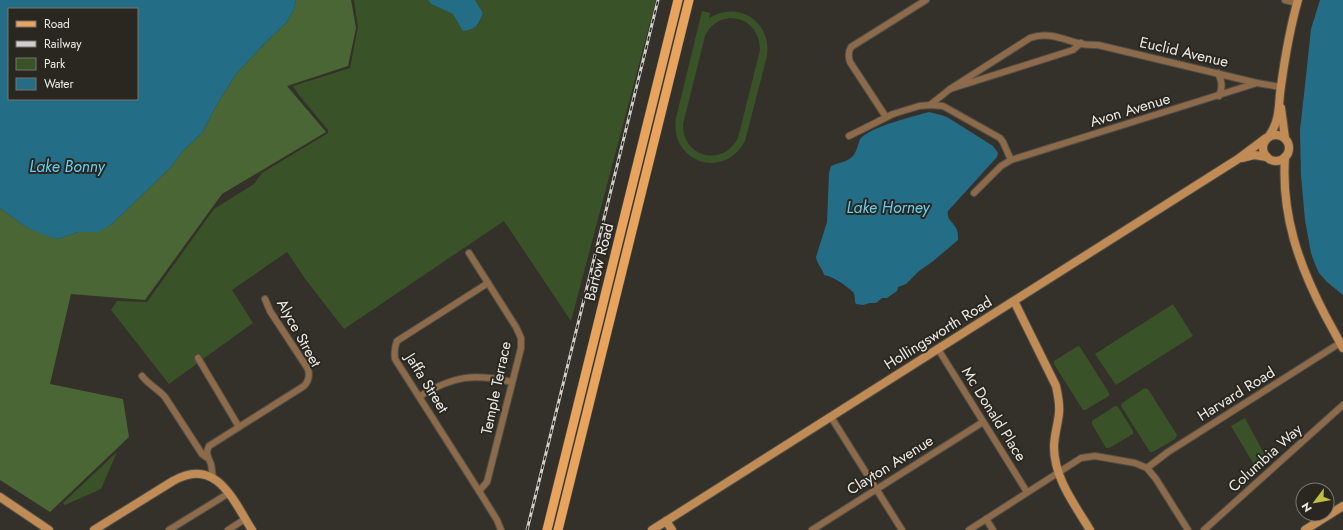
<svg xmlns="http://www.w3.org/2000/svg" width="1343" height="530" font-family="Jost,sans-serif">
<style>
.green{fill:#3a5228;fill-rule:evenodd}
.forest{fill:#4a6635}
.water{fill:#236e86;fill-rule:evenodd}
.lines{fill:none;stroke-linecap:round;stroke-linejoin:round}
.street-casing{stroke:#524f48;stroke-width:8}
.secondary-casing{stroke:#524f48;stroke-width:10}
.primary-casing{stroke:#524f48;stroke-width:10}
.street{stroke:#8d6b4a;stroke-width:6}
.secondary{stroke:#c08b55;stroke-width:8}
.primary{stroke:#e8a45c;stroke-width:9}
.rail-casing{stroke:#d1cfcb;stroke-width:3}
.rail{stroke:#2a2721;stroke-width:1.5;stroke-dasharray:4.5;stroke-linecap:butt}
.labels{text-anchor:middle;stroke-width:4;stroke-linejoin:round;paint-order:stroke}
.street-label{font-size:15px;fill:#edebe7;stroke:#2a2721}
.water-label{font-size:16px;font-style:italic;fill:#63cef2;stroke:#2a2721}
</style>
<rect width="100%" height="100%" fill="#34312a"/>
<!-- green -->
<g class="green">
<polygon points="354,0 428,0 431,4 478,25 483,13 475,0 656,0 571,321 504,221 344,329 306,280 287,252 232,290 253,323 203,359 199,354 194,357 198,363 169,384 111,310 117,301 147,302 214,209 254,184 262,173 328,133 328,130 299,95 293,86 350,68 358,27"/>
<path d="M702 11 710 13 709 18C738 0 772 21 767 56L745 141C724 181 669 162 676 118ZM729 18C748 18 760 31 760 50L738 138C723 168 682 157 683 124L705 36C710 25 718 20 729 18Z"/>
<polygon points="1173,304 1193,336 1116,385 1095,354"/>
<polygon points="1078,346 1080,347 1109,393 1109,396 1085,410 1083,410 1054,364 1054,361"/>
<polygon points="1145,388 1148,389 1177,435 1175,439 1153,452 1150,452 1121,406 1122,403"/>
<polygon points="1115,406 1118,407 1133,431 1133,434 1109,448 1106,448 1092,424 1092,421"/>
<polygon points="1245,418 1268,461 1256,468 1231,426"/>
<polygon points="117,452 101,489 65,505 63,503"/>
</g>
<!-- forest -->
<polygon class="forest" points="296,0 351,0 356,28 348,66 287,86 326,132 222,194 145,300 71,294 50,384 123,399 129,437 50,512 0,480 0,208 26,227 58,239 78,232 99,231 112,224 171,167 183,151 202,133 216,106 236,74 263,45 287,22 294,9"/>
<!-- water -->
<g class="water">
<path d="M0 0H296L294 9 287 22 263 45 236 74 216 106 202 133 183 151 171 167 112 224 99 232H78L58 239 47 236 26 227 0 208ZM9 9H137V99H9Z"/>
<path d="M428 0H475L483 13C478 25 477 29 463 31L453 14 431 4Z"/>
<polygon points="1320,0 1343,0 1343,295 1327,282 1319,273 1315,264 1311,253 1305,220 1301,176 1300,130 1306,76 1311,29"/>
<path d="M929 112 941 115 947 117 993 146 998 153 997 157 948 211C946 220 954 222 957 230 958 233 958 237 958 240L932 262 919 271 906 284 898 287 897 291 887 298H882L876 303H870L863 305 856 304C854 301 856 297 853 292 845 285 835 277 824 275 823 269 817 264 816 257L827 222 829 173 831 166C840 162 850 162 855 153 858 148 858 142 861 138 873 126 912 117 929 112Z"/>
</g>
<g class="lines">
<defs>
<g id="street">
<polyline points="1285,0 1297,3"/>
<path d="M1218 73C1222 82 1223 87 1219 96"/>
<path d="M950 89 1030 38C1048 31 1064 40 1082 44 1087 45 1092 45 1098 45L1257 83 1281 87"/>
<polyline points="930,105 950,89 1073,50 1081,43"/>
<path d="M886 117 850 62C848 56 848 52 851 47L926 0"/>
<polyline points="849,136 893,114 919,106 930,105 943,106 1000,138 1003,142 1011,160 1001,166 974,193"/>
<polyline points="1011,160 1257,83"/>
<polyline points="469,253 516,327 521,338 521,348 487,482 479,491"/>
<path d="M488 283 397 341C394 348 394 352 395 359L479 491 497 520 501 530"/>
<polyline points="938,349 1027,492"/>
<polyline points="198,358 239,427"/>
<path d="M142 376C149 385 158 389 165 397L202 454 206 457"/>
<path d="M420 396C454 376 473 373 512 382"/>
<polyline points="831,417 902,530"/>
<polyline points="1147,468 1168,452 1340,343"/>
<path d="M213 477C212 473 212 468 211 464 208 456 205 454 209 446L304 386C309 381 310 376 308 369L270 311 265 299"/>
<polyline points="986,519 993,530"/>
<polyline points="169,530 229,493"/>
<polyline points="228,530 245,519"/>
<polyline points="812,530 983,422"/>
<polyline points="969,530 1081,458 1095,456 1135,463 1147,468 1156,479 1188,530"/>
<polyline points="1204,530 1343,405"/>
</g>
<g id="secondary">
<polyline points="1281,108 1285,138"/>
<circle cx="1276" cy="148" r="13"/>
<path d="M1269 136C1281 119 1278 104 1281 86 1285 57 1290 28 1298 0"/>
<path d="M1285 157C1281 215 1299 265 1325 315 1331 326 1337 337 1343 348"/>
<polyline points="1242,158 1254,155 1267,157"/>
<path d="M1014 301 1056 386C1058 395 1060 404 1059 413 1058 424 1054 436 1054 447 1054 478 1075 505 1090 530"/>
<polyline points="0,497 49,530"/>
<polyline points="666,521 672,530"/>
<path d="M94 530 173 481C216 456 233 500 252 530"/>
<polyline points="652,530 1238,159 1266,138"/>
<polyline points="1305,530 1343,506"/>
</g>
<g id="primary">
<polyline points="547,530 678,0"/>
<polyline points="558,530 689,0"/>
</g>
</defs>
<!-- street casing -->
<use href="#street" class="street-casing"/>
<!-- secondary casing -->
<use href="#secondary" class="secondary-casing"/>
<!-- primary casing -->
<use href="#primary" class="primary-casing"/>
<!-- street -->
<use href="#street" class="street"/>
<!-- secondary -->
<use href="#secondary" class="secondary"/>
<!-- primary -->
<use href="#primary" class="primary"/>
<defs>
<polyline id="rail" points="527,530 658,0"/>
</defs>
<!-- rail casing -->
<use href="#rail" class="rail-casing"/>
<!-- rail -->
<use href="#rail" class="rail"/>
</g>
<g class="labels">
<!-- street labels -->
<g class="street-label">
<text transform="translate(1184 52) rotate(13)" y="5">Euclid Avenue</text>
<text transform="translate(1130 110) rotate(-17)" y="5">Avon Avenue</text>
<text transform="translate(599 262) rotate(-76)" y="5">Bartow Road</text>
<text transform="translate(299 333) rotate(61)" y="5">Alyce Street</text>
<text transform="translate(938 333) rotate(-32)" y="5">Hollingsworth Road</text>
<text transform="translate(427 383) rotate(58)" y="5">Jaffa Street</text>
<text transform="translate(496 388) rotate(-78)" y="5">Temple Terrace</text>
<text transform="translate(1236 394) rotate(-32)" y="5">Harvard Road</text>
<text transform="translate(994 414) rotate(58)" y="5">Mc Donald Place</text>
<text transform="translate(1265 458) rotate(-42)" y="5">Columbia Way</text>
<text transform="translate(890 465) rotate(-32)" y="5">Clayton Avenue</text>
</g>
<!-- water labels -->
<g class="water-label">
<text x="67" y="172">Lake Bonny</text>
<text x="888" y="213">Lake Horney</text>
</g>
</g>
<!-- legend -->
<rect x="8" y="8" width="130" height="92" fill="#2a2721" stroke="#787570"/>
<rect x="16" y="21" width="20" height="6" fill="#e8a45c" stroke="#787570"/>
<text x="44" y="28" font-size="12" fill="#edebe7">Road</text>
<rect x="16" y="41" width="20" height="6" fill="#d1cfcb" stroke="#787570"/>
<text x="44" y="48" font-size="12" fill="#edebe7">Railway</text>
<rect x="16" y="58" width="20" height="12" fill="#3a5228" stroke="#787570"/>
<text x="44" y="68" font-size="12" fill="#edebe7">Park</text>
<rect x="16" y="78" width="20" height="12" fill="#236e86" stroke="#787570"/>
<text x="44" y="88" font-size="12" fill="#edebe7">Water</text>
<!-- north arrow -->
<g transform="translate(1315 502) rotate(238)"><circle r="19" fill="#2a2721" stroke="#787570"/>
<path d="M0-3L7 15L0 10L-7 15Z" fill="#c1be40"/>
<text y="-6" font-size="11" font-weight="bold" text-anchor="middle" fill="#edebe7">N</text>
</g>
</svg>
